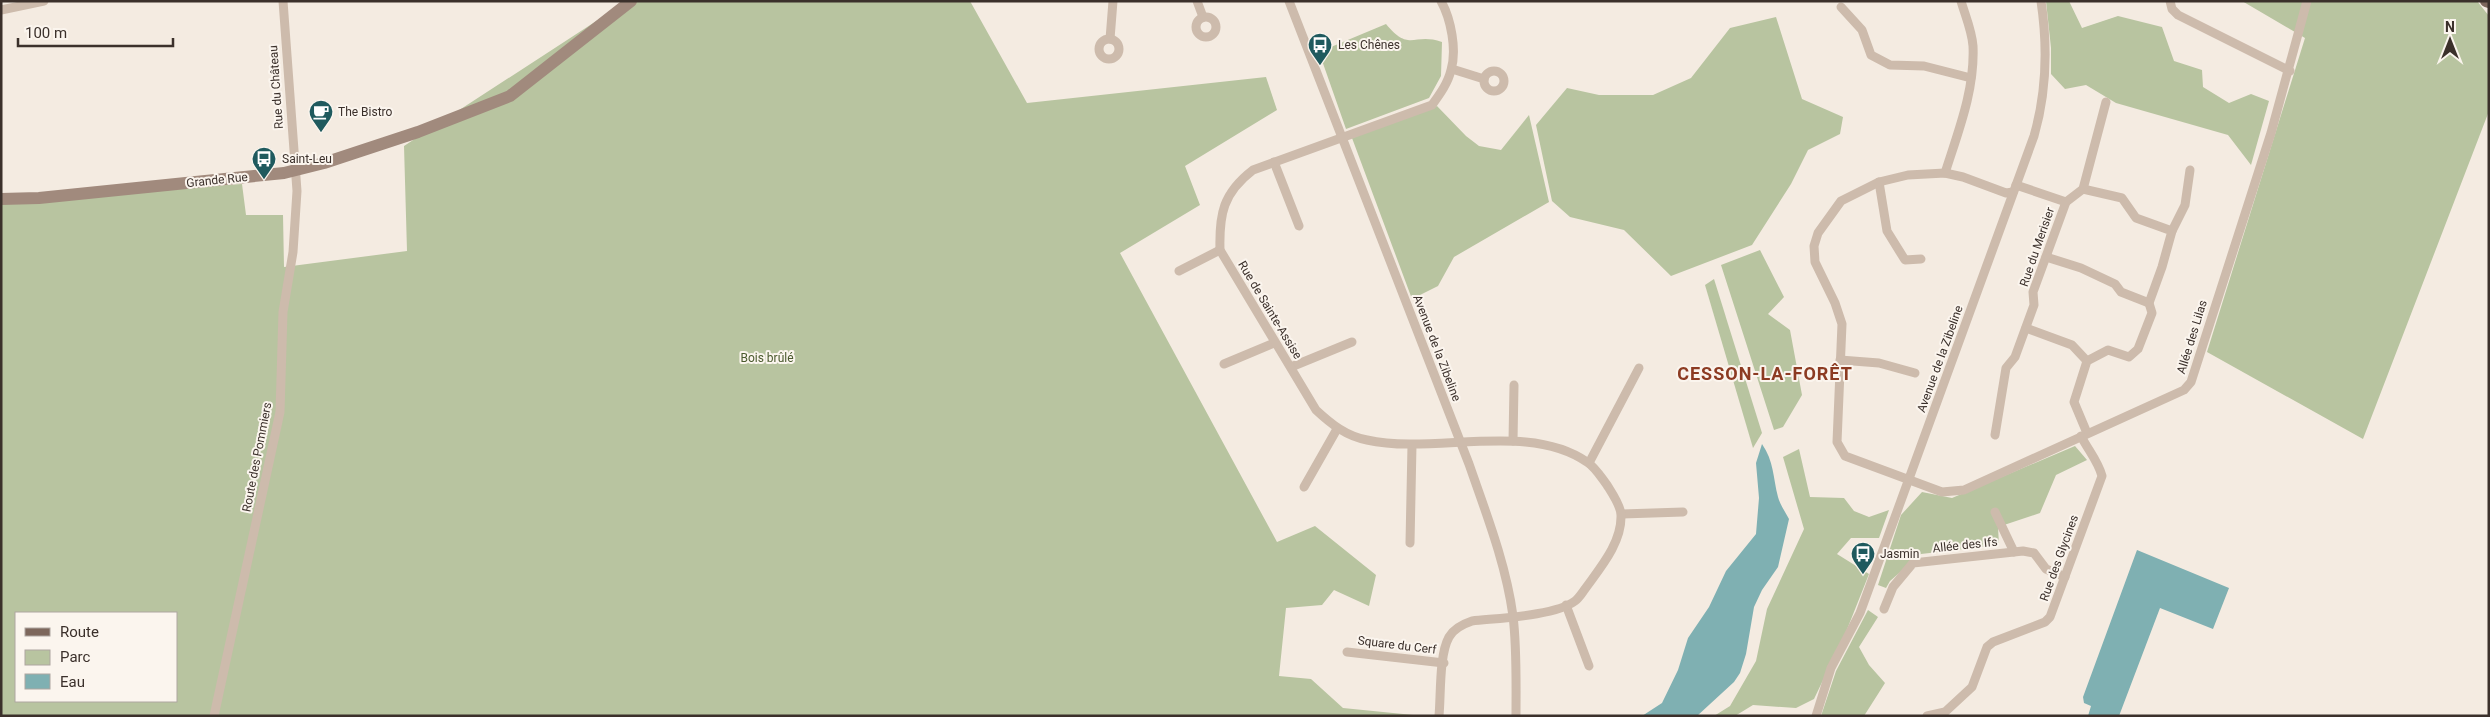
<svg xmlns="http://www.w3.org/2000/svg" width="2490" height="717" font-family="Roboto,sans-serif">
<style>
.green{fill:#b8c4a0;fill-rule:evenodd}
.water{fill:#7fb0b2}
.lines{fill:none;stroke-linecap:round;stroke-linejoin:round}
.street{stroke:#cdbbac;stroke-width:9}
.secondary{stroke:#a18a7d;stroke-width:12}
.primary{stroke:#7d675c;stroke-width:12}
.labels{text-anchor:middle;stroke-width:4;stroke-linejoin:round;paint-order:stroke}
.poi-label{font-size:12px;fill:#3b302b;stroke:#fbf5ee;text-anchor:start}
.street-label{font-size:12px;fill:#3b302b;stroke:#fbf5ee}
.park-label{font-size:12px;fill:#4a5a2e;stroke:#fbf5ee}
.district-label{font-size:18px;font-weight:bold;letter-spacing:1px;fill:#8c3b22;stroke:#fbf5ee}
</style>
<rect width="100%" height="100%" fill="#f4ebe1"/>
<!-- green -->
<g class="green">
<path d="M627 1H970L1027 103 1266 77 1277 110 1185 166 1200 205 1120 253 1277 542 1315 526 1376 575 1369 606 1334 590 1322 605 1286 608 1279 676 1311 679 1343 708 1423 716H1V200L242 184 246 215H283L284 267 407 251 404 146ZM16 613H176V701H16Z"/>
<polygon points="2046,1 2069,1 2082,28 2118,16 2162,27 2174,61 2202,70 2203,87 2229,103 2251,94 2269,101 2251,165 2228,135 2116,103 2086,85 2065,89 2051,74 2051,48"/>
<polygon points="2242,1 2477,1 2489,16 2489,111 2363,439 2207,352 2305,38"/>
<polygon points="1776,17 1802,99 1843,117 1840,134 1808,150 1791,184 1752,245 1671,276 1624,230 1570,217 1552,201 1536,125 1567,88 1599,95 1653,95 1691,78 1730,28"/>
<path d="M1386 24C1410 53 1413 32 1442 42L1441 76 1429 98 1346 129 1319 52Z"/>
<polygon points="1437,106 1466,136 1479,146 1501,150 1529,115 1549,202 1454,257 1438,286 1412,299 1352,138"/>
<polygon points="1760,250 1784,297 1768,314 1790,330 1802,395 1783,427 1774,430 1721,265"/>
<polygon points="1714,279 1762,433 1753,448 1705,285"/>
<polygon points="2075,446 2087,460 2056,475 2040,513 1998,527 1999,545 1921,554 1890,581 1886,588 1878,585 1901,515 1922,492 1952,498"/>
<polygon points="1799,449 1810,497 1844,498 1854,511 1869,517 1889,510 1879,538 1851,538 1837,554 1869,574 1846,632 1814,699 1796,708 1753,705 1735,716 1714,716 1730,706 1756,661 1767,609 1804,529 1783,457"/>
<polygon points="1868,610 1878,617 1859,647 1869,665 1885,683 1864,716 1821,716 1836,671"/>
</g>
<!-- water -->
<g class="water">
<path d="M1762 444C1774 461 1773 478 1778 497 1780 504 1785 512 1789 519L1778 567 1762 590 1754 607 1746 654 1740 673 1734 682 1697 716H1642L1662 703 1678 670 1688 638 1709 607 1726 571 1756 534 1759 498 1756 463Z"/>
<polygon points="2137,550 2229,588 2213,629 2160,608 2119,716 2088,716 2091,706 2084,703 2083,697"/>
</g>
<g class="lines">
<!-- street -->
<g class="street">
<polyline points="1197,1 1203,17"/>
<path d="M1289 1 1469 464C1486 513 1506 564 1513 616 1517 648 1516 683 1516 716"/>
<polyline points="2170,1 2172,9 2178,15 2290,71"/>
<polyline points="1841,7 1862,30 1871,55 1890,65 1924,66 1971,78"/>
<polyline points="1,10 44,1"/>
<circle cx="1206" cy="27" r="10"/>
<polyline points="1110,39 1113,1"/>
<circle cx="1109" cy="49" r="10"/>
<polyline points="1452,69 1484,79"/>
<circle cx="1494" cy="81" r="10"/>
<polyline points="1274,162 1299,226"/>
<path d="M1945 173C1958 132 1975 90 1973 46 1972 31 1965 15 1961 1"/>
<polyline points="1879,182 1887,231 1905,260 1921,259"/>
<polyline points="2016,185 2066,202"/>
<polyline points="2083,189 2122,198 2136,218 2172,231 2162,267 2149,303 2152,313 2138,349 2129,357 2108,350 2087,361 2074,402 2087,433"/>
<polyline points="2013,192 2006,193 1963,177 1945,173 1908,175 1879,182 1841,201 1818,233 1814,246 1815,262 1835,303 1842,324 1837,442 1845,456 1942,492 1964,490 2184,390 2191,382 2271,133 2307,1"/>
<polyline points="2172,231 2185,205 2190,170"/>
<polyline points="2046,257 2081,268 2115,284 2121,292 2149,303"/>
<polyline points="1179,271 1220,250"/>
<polyline points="2026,328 2072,345 2087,361"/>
<polyline points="1840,360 1879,363 1915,373"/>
<polyline points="1224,364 1274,343"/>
<polyline points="1291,367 1352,342"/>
<polyline points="1995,435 2006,368 2015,357 2034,305 2033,292 2066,202 2083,189 2106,102"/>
<polyline points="1513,441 1514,385"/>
<polyline points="1589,463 1639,368"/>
<polyline points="1304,487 1337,429"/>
<polyline points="1995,512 2014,552"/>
<polyline points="1622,514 1683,512"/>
<polyline points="1410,543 1412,445"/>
<polyline points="1566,605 1589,666"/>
<polyline points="1884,609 1893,587 1913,563 2023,551 2034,553 2046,569 2065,577"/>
<polyline points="1347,652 1444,663"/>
<polyline points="214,716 280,412 283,312 293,252 297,191 283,1"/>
<path d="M1439 716C1441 694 1439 655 1449 637 1454 628 1463 624 1472 621 1498 618 1555 616 1575 601 1579 598 1582 593 1585 589 1600 568 1622 543 1621 515 1621 506 1612 493 1607 485 1601 477 1595 467 1587 462 1528 421 1434 455 1367 440 1346 436 1331 424 1316 410L1220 250C1219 214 1223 193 1253 170L1432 105C1440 94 1448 83 1451 70 1457 50 1451 19 1441 1"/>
<path d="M1816 716 1831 668 1860 613 2034 136C2047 91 2048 48 2041 1"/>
<path d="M1927 716 1945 712 1972 687 1987 647 1993 642 2045 622 2050 617 2102 476C2098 461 2088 450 2081 436"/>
</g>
<!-- secondary -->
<polyline class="secondary" points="1,199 39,198 284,173 324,163 418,132 510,96 631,1"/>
<!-- primary -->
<polyline class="primary" points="2486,1 2489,2"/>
</g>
<!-- icons -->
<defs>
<symbol id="bus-pin" viewBox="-11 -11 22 30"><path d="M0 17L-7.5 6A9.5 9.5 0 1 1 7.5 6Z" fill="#1f5a5e" stroke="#fbf5ee"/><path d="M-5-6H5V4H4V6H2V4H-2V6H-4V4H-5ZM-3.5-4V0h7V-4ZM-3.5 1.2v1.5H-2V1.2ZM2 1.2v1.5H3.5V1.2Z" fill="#fff"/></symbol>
<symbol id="cafe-pin" viewBox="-11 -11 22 30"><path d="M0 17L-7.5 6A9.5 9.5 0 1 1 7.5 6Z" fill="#1f5a5e" stroke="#fbf5ee"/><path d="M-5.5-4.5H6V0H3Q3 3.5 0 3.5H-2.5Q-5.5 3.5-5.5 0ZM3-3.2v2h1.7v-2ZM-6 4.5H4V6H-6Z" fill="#fff"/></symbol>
</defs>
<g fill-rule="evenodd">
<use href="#bus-pin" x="1306" y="31" width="28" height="38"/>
<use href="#cafe-pin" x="307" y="98" width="28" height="38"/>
<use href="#bus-pin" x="250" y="145" width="28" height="38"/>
<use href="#bus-pin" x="1849" y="540" width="28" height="38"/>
</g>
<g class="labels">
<!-- poi labels -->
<g class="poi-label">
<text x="1338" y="49">Les Chênes</text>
<text x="338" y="116">The Bistro</text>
<text x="282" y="163">Saint-Leu</text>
<text x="1880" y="558">Jasmin</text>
</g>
<!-- street labels -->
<g class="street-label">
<text transform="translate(276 87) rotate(-94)" y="4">Rue du Château</text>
<text transform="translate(217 180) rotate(-6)" y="4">Grande Rue</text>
<text transform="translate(2037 247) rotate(-71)" y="4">Rue du Merisier</text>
<text transform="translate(1270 310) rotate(59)" y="4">Rue de Sainte-Assise</text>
<text transform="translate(2192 337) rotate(-73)" y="4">Allée des Lilas</text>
<text transform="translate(1437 348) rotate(69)" y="4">Avenue de la Zibeline</text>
<text transform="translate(1940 359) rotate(-70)" y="4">Avenue de la Zibeline</text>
<text transform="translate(257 457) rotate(-79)" y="4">Route des Pommiers</text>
<text transform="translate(1965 545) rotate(-6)" y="4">Allée des Ifs</text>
<text transform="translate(2059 558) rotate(-70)" y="4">Rue des Glycines</text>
<text transform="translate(1397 645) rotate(7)" y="4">Square du Cerf</text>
</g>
<!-- park labels -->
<g class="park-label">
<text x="767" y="362">Bois brûlé</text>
</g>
<!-- district labels -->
<g class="district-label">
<text x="1765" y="380">CESSON-LA-FORÊT</text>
</g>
</g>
<!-- border -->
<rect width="2490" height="717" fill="none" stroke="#3b302b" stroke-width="5"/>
<!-- legend -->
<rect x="15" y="612" width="162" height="90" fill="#fbf5ee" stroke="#aea6a0"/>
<rect x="25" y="628" width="25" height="8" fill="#7d675c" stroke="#aea6a0"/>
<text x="60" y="637" font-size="15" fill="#3b302b">Route</text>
<rect x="25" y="650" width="25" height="15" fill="#b8c4a0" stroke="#aea6a0"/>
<text x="60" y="662" font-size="15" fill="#3b302b">Parc</text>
<rect x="25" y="674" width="25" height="15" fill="#7fb0b2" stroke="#aea6a0"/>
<text x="60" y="687" font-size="15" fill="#3b302b">Eau</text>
<!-- north arrow -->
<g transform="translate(2450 40)" stroke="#fbf5ee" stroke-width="4" paint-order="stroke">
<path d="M0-4L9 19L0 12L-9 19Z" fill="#3b302b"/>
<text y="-8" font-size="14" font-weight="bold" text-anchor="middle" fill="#3b302b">N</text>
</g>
<!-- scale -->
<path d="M18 38v8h155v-8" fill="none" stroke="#3b302b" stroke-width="2.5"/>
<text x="25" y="38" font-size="15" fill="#3b302b" stroke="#fbf5ee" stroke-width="4" paint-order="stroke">100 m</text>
</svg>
